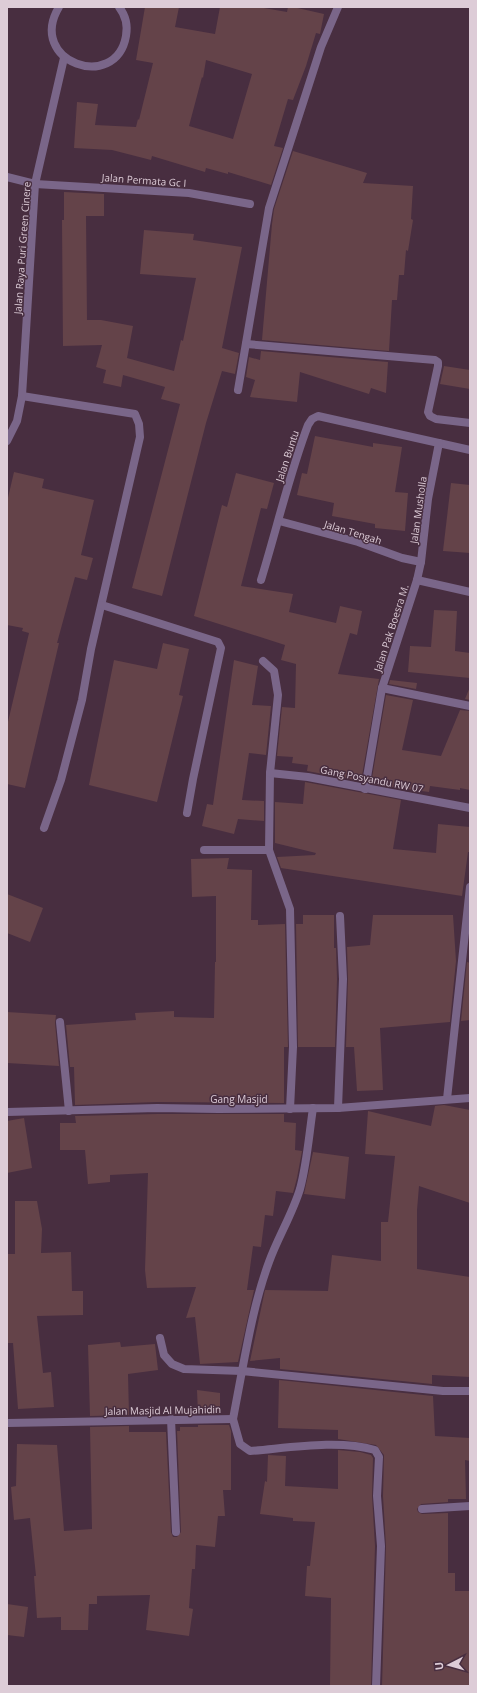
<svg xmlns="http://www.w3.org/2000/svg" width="477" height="1693" font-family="'Open Sans',sans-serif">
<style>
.building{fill:#644349;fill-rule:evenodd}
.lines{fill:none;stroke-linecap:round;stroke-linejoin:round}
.minor{stroke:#7a6689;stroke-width:8}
.labels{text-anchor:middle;stroke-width:3;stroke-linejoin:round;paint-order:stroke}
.street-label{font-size:10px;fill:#ddccd7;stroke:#482e40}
</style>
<rect width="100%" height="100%" fill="#482e40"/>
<!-- building -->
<g class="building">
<path d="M145 7H179L175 27 215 34 220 7H258L287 12 288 7H293L324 14 320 34 316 33 306 66 293 100 288 99 274 146 283 148 271 185 228 172V174L206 168 205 172 152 156 151 160 112 150 74 148 77 102 98 104 95 125 136 127 138 119 139 120 153 63 136 60ZM206 60 252 74 233 139 189 126 202 77 203 78Z"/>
<polygon points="293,151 367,173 363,183 413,186 411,219 413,220 408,251 406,250 404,275 399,275 397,300 392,300 389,351 262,340 272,224 274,209"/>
<polygon points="64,192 104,194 104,216 86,216 87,320 101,320 133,326 127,358 174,371 181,340 183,341 196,278 140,274 144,230 194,234 193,240 242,247 222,348 239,353 235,374 222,371 206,423 162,596 132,588 180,404 161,399 165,387 123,375 121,387 103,383 106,370 96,367 102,345 63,346 62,220 64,220"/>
<polygon points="261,351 388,362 386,393 371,388 369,394 300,372 297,402 250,397 255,380 246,377 249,357 260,360"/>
<polygon points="444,366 470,370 470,389 440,384"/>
<polygon points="315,436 373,447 373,443 402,447 395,492 408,493 405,531 375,528 375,524 332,516 334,503 297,495 302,473 307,474"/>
<polygon points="14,472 44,479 42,488 94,500 81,555 93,558 87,580 75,577 57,643 59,643 25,788 7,784 7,726 29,633 22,631 23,628 7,625 7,502"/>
<polygon points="236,473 274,483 267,509 261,508 241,586 293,594 289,612 336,623 340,606 362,611 357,635 350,633 338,674 379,679 361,781 307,771 308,765 292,763 293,757 277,756 282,707 295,708 296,664 281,660 285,645 194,616 222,505 227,507"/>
<polygon points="451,483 470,485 470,553 443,551"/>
<polygon points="434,610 457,611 455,651 470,653 470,678 408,672 410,646 431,647"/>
<polygon points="163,643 189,649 179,695 183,696 157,802 89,785 114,660 157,669"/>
<polygon points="234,660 258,666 252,705 271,706 266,755 249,753 242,800 264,801 264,821 238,819 234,834 202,826 207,804 213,805"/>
<polygon points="390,680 417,683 416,689 389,684"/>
<polygon points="470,687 470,700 465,699"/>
<polygon points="386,695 413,700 402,750 441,756 460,710 470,711 470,790 460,788 460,790 430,786 429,792 371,784"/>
<polygon points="305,782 401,800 393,849 436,853 438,824 470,827 470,852 468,852 462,896 281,868 277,857 315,855 316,853 275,843 275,802 303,804"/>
<polygon points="229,858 227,869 252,870 251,920 258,920 258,925 285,924 288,1047 284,1047 284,1103 157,1102 75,1105 74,1067 70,1067 66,1025 136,1020 135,1013 174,1011 174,1017 214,1018 215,962 216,962 216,896 192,897 191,859"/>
<polygon points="7,894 43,908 30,942 7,933"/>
<polygon points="303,915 334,915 334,948 336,948 337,979 335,1047 298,1047 296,924 303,924"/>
<polygon points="373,915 453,915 456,961 450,1022 380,1028 383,1090 357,1091 354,1047 346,1047 348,979 347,947 370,945"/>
<polygon points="467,962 470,963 470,1020 461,1021"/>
<polygon points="7,1012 56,1015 55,1023 59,1066 7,1063"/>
<polygon points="444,1105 470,1110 470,1203 419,1186 417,1210 417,1269 470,1277 470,1377 432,1375 432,1384 280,1369 280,1358 250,1361 265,1290 328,1291 332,1255 381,1261 381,1222 388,1222 395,1156 365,1154 368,1111 431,1126 435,1106"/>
<polygon points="157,1114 284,1114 284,1122 296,1123 295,1150 302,1151 297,1178 293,1193 276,1191 273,1216 265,1215 261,1247 253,1246 247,1290 254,1290 238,1362 200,1364 195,1317 186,1318 196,1287 147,1288 145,1270 148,1173 110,1175 110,1182 88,1184 85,1150 60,1150 60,1123 76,1123 75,1116"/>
<polygon points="24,1118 32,1168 7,1173 7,1121"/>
<polygon points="313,1152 349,1157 345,1199 304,1194"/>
<polygon points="15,1201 37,1201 42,1229 41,1253 71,1252 72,1291 83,1291 83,1315 37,1316 43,1373 51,1372 54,1407 18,1409 13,1343 7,1343 7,1254 15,1254"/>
<polygon points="120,1342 121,1347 155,1344 158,1370 128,1374 129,1415 90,1416 88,1345"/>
<polygon points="279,1380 433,1396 435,1436 470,1438 470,1461 465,1460 466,1499 448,1499 448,1502 421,1504 417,1509 418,1512 422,1514 448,1513 448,1573 455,1573 455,1591 470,1591 470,1686 382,1686 386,1546 383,1496 384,1455 376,1445 338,1439 338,1430 278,1428"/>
<polygon points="197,1390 220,1393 220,1414 198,1414"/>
<polygon points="198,1425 229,1425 231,1431 231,1490 223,1490 225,1516 218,1516 215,1547 196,1545 195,1569 192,1569 189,1608 193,1609 189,1636 146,1630 150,1595 97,1596 97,1604 89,1604 88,1630 61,1630 61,1617 37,1618 34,1576 36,1576 30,1518 14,1520 11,1487 16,1486 17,1444 57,1445 64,1531 92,1529 90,1427 129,1426 129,1432 166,1432 171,1532 173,1537 177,1537 181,1532 177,1431 180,1431 180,1427 198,1427"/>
<polygon points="338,1450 360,1452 371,1455 373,1458 372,1496 375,1546 371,1686 330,1686 331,1598 305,1596 307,1566 310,1566 315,1522 293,1521 293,1518 260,1514 265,1481 267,1482 268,1455 286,1456 285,1486 338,1489"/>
<polygon points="7,1604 28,1607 24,1637 7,1635"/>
</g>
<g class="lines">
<!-- minor -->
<g class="minor">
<path d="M59 7C26 62 116 93 126 36 128 25 126 16 119 7"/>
<polyline points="7,177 35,184 189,193 250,204"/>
<polyline points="246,344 435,360 438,362 438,366 428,412 430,416 436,419 470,423"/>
<polyline points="238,390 269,208 321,47 338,7"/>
<polyline points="22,396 135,414 139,424 140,437 91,649 82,700 61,780 44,828"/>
<polyline points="7,441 17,421 22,396 35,184 64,58"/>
<polyline points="279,521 358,542 402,558 421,562"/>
<path d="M261 580C277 528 289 475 308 425L312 419 318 416 470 450"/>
<polyline points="417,580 470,592"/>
<polyline points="102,605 218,642 221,648 193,779 187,813"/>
<polyline points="263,661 274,671 278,695 270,773 269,850 290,909 293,1047 290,1109"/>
<polyline points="382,688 470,706"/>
<polyline points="270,773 308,777 470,808"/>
<polyline points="365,789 382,688 417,580 421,562 428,499 439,443"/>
<polyline points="204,850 269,850"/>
<polyline points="60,1022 69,1111"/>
<polyline points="447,1099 470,887"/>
<polyline points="338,1108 343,979 340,916"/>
<polyline points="7,1112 157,1108 218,1109 338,1108 470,1098"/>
<path d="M160 1338 164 1355 172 1364 184 1369 242 1371C249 1334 256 1297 269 1262 278 1237 292 1215 300 1189 307 1163 309 1135 313 1108"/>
<polyline points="171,1419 176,1532"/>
<polyline points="7,1423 233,1419"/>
<polyline points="422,1509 470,1506"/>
<path d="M376 1686 381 1546 377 1496 379 1457 375 1450C338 1439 288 1448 250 1451L240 1444 233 1419 242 1371 443 1391H470"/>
</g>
</g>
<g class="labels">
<!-- street labels -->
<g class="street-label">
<text transform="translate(144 180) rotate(4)" y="4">Jalan Permata Gc I</text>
<text transform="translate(22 248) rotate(-86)" y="4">Jalan Raya Puri Green Cinere</text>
<text transform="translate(287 456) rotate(-72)" y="4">Jalan Buntu</text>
<text transform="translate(418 510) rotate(-82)" y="4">Jalan Musholla</text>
<text transform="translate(353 532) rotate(17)" y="4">Jalan Tengah</text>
<text transform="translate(391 628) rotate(-72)" y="4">Jalan Pak Boesra M.</text>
<text transform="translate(372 779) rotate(11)" y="4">Gang Posyandu RW 07</text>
<text x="239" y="1103">Gang Masjid</text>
<text transform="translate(163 1410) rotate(-1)" y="4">Jalan Masjid Al Mujahidin</text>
</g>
</g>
<!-- border -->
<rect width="477" height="1693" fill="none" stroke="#ddccd7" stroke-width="16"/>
<!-- north arrow -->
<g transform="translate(449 1665) rotate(264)" stroke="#482e40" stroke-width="3" paint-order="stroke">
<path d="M0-3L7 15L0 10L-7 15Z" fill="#ddccd7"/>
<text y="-6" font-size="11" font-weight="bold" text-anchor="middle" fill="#ddccd7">U</text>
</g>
</svg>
